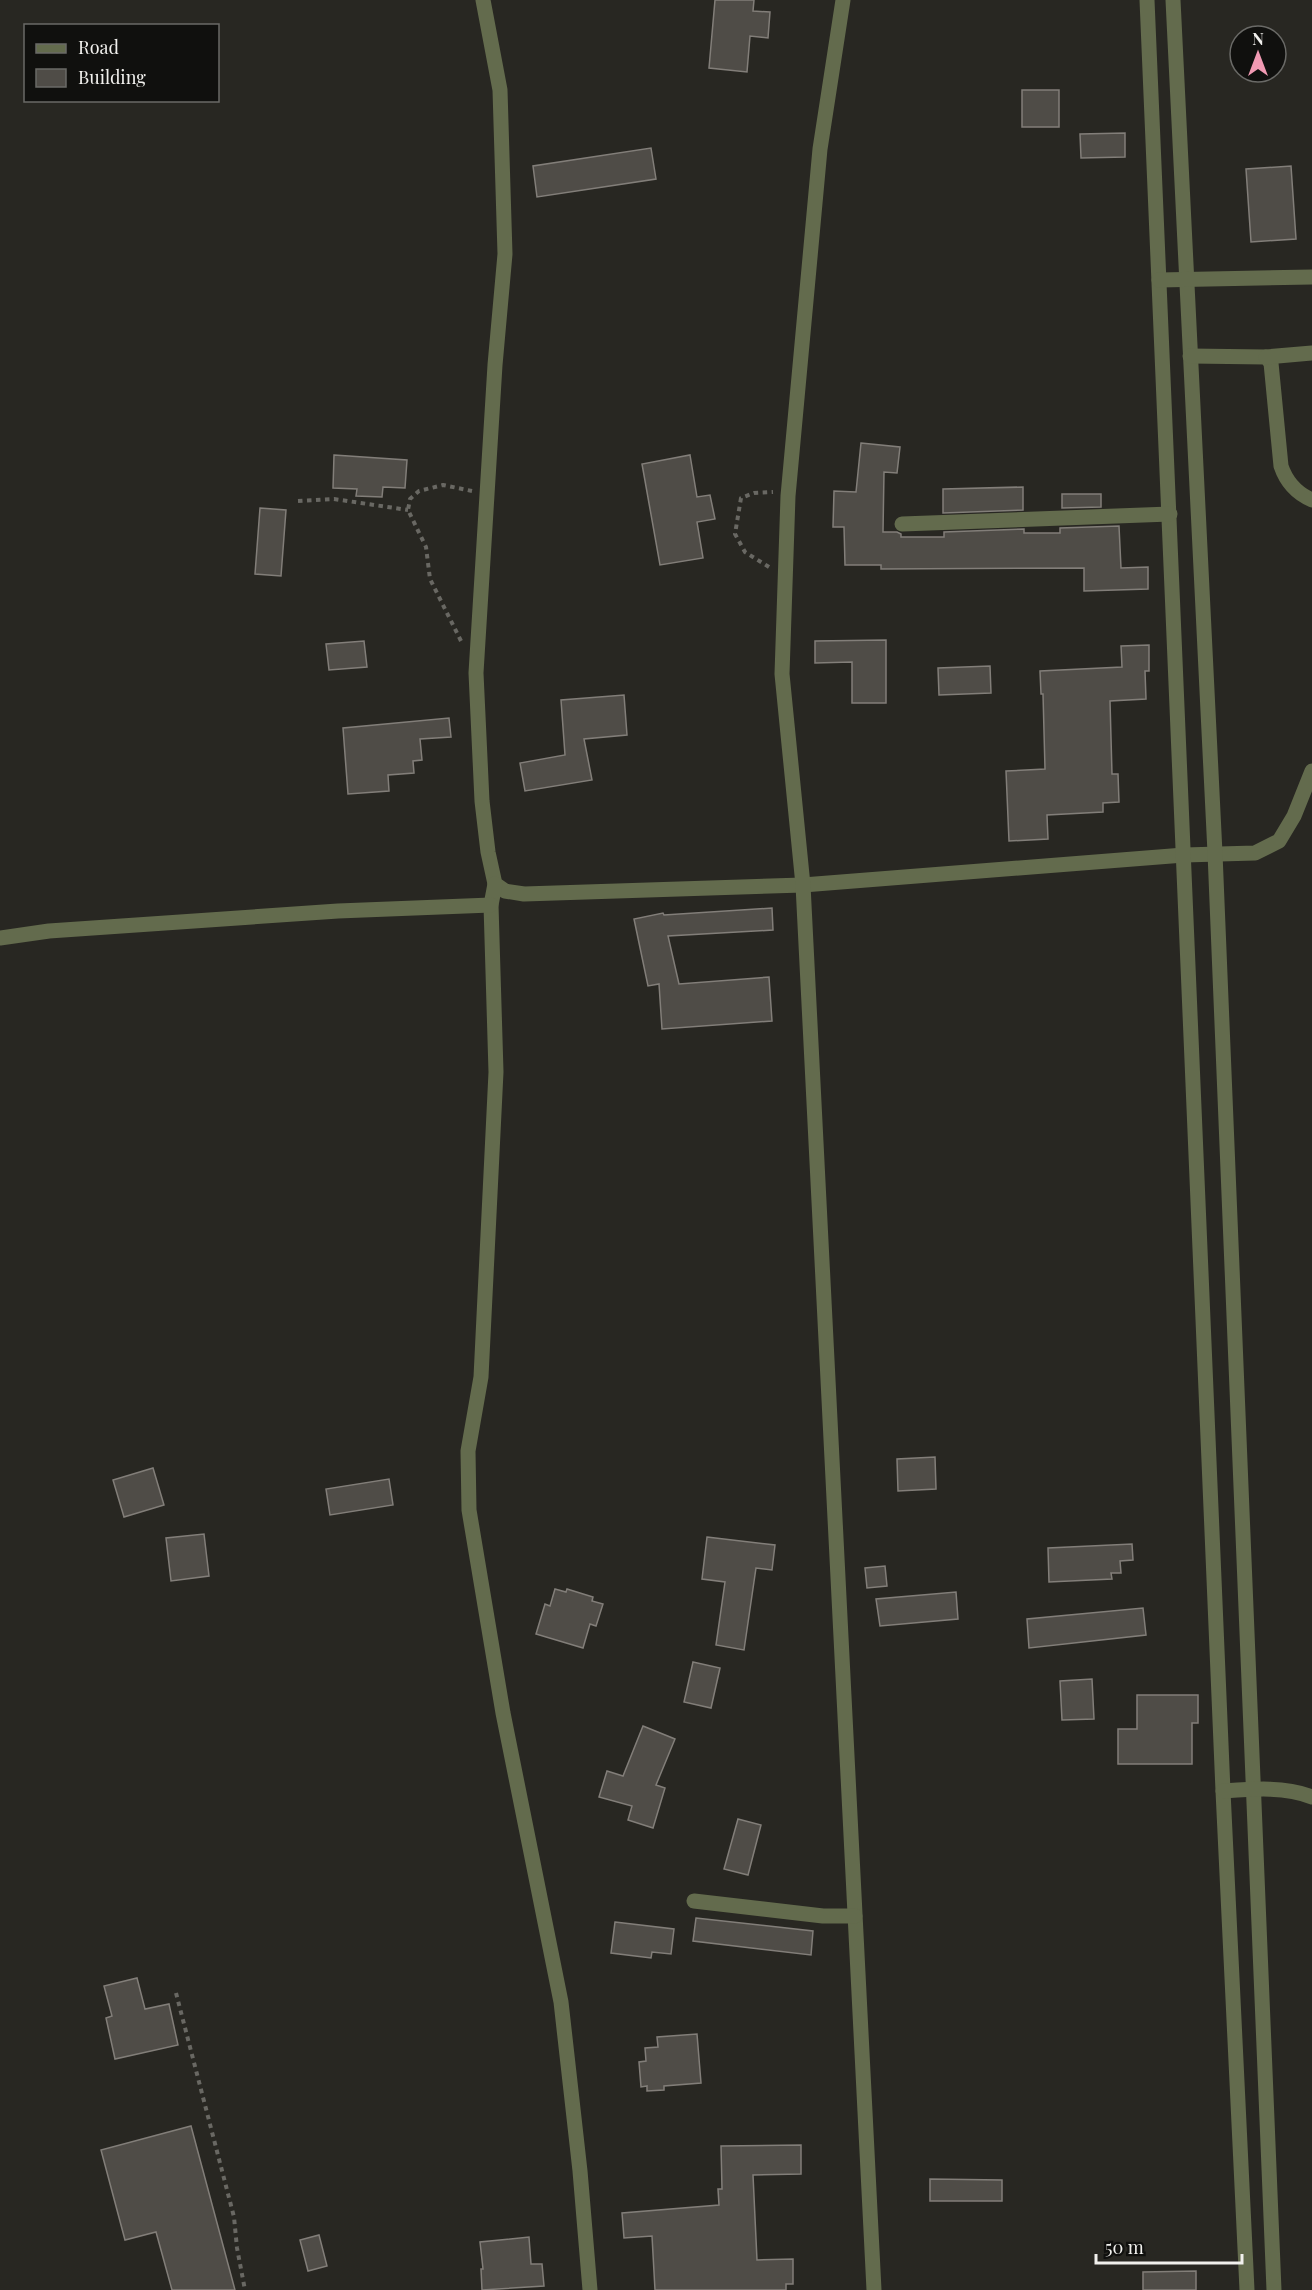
<svg xmlns="http://www.w3.org/2000/svg" width="1312" height="2290" font-family="'Playfair Display',serif">
<style>
.building{fill:#4f4c47;stroke:#827e79;stroke-width:1.5}
.lines{fill:none;stroke-linecap:round;stroke-linejoin:round}
.path{stroke:#696863;stroke-width:4;stroke-dasharray:4.5 4.5;stroke-linecap:butt}
.minor{stroke:#636b4d;stroke-width:15}
</style>
<rect width="100%" height="100%" fill="#282722"/>
<!-- building -->
<g class="building">
<polygon points="715,0 754,0 753,11 770,12 768,38 750,36 747,72 709,68"/>
<rect x="1022" y="90" width="37" height="37"/>
<polygon points="1125,133 1125,157 1081,158 1080,134"/>
<polygon points="651,148 656,179 537,197 533,166"/>
<polygon points="1291,166 1296,239 1251,242 1246,169"/>
<polygon points="861,443 900,447 897,473 884,472 883,532 897,532 901,534 901,537 944,537 944,532 1024,529 1024,533 1060,533 1060,528 1119,526 1121,568 1148,567 1148,589 1084,591 1084,568 881,569 881,565 845,565 844,527 833,527 834,491 856,492"/>
<polygon points="334,455 407,460 405,488 383,487 382,497 356,496 357,489 333,488"/>
<polygon points="690,455 697,497 710,495 715,519 697,522 703,558 660,565 642,464"/>
<polygon points="1023,487 1023,510 943,513 943,489"/>
<polygon points="1062,494 1101,494 1101,507 1062,508"/>
<polygon points="260,508 286,510 281,576 255,574"/>
<polygon points="886,640 886,703 852,703 852,662 815,663 815,641"/>
<polygon points="364,641 367,667 329,670 326,644"/>
<polygon points="1149,645 1149,671 1145,671 1146,699 1110,701 1112,774 1118,774 1119,802 1103,803 1103,812 1047,815 1048,839 1009,841 1006,771 1045,769 1043,694 1041,694 1040,671 1122,667 1121,646"/>
<polygon points="990,666 991,693 939,695 938,668"/>
<polygon points="624,695 627,735 584,739 592,780 525,791 520,763 565,755 561,700"/>
<polygon points="449,718 451,737 420,739 422,760 413,761 414,773 388,775 389,791 348,794 343,728"/>
<polygon points="772,908 773,930 668,936 679,984 769,977 772,1021 662,1029 659,984 648,986 634,919 663,913 664,915"/>
<polygon points="935,1457 936,1489 898,1491 897,1459"/>
<polygon points="153,1468 164,1505 124,1517 113,1480"/>
<polygon points="389,1479 393,1505 330,1515 326,1489"/>
<polygon points="204,1534 209,1576 171,1581 166,1538"/>
<polygon points="707,1537 775,1545 772,1570 756,1568 744,1650 716,1645 725,1582 702,1579"/>
<polygon points="1132,1544 1133,1560 1120,1561 1121,1573 1111,1573 1112,1579 1049,1582 1048,1548"/>
<polygon points="885,1566 887,1586 867,1588 865,1568"/>
<polygon points="555,1589 566,1592 567,1589 593,1597 592,1601 603,1604 596,1626 590,1624 583,1648 536,1634 545,1604 550,1606"/>
<polygon points="956,1592 958,1619 880,1626 876,1599"/>
<polygon points="1143,1608 1146,1635 1029,1648 1027,1619"/>
<polygon points="693,1662 720,1668 711,1708 684,1702"/>
<polygon points="1092,1679 1094,1719 1062,1720 1060,1681"/>
<polygon points="1137,1695 1198,1695 1198,1723 1192,1723 1192,1764 1118,1764 1118,1729 1137,1729"/>
<polygon points="643,1726 675,1739 656,1785 665,1788 653,1828 628,1820 632,1806 599,1797 607,1771 623,1776"/>
<polygon points="738,1819 761,1825 748,1875 724,1869"/>
<polygon points="696,1918 813,1931 811,1955 693,1941"/>
<polygon points="615,1922 674,1929 671,1954 652,1952 651,1958 611,1953"/>
<polygon points="137,1978 145,2009 169,2004 178,2045 115,2059 106,2018 112,2016 104,1986"/>
<polygon points="697,2034 701,2083 664,2086 664,2090 647,2091 647,2086 641,2087 639,2062 646,2061 645,2048 658,2047 657,2037"/>
<polygon points="191,2126 235,2290 172,2290 156,2232 125,2240 101,2150"/>
<polygon points="801,2145 801,2174 753,2175 757,2260 793,2259 793,2284 786,2284 786,2290 655,2290 652,2236 624,2238 622,2213 719,2205 718,2189 722,2189 721,2146"/>
<polygon points="930,2179 1002,2180 1002,2201 930,2201"/>
<polygon points="319,2235 327,2266 308,2271 300,2240"/>
<polygon points="529,2237 531,2264 542,2264 544,2286 482,2290 481,2269 483,2269 480,2242"/>
<polygon points="1196,2271 1196,2290 1143,2290 1143,2272"/>
</g>
<g class="lines">
<!-- path -->
<g class="path">
<polyline points="298,501 334,499 408,510"/>
<polyline points="769,567 745,552 735,534 741,498 754,493 773,492"/>
<polyline points="461,641 430,579 426,547 408,510 410,499 419,491 443,485 472,491"/>
<polyline points="176,1993 234,2217 237,2248 245,2290"/>
</g>
<!-- minor -->
<g class="minor">
<polyline points="483,0 500,90 505,254 495,365 476,673 482,801 488,852 495,884 505,891 524,894 803,885 1184,855 1255,853 1279,841 1294,816 1312,771"/>
<polyline points="843,0 820,149 788,496 782,674 803,885 874,2290"/>
<polyline points="1147,0 1223,1791 1247,2290"/>
<polyline points="1173,0 1215,853 1274,2290"/>
<polyline points="1159,280 1312,277"/>
<path d="M1190 356 1266 357 1271 363 1281 466C1286 481 1296 493 1312 500"/>
<polyline points="1266,357 1312,353"/>
<polyline points="902,524 1170,514"/>
<polyline points="495,884 491,905 496,1072 481,1377 468,1451 469,1510 503,1713 561,2002 580,2171 590,2290"/>
<polyline points="0,938 49,931 338,911 491,905"/>
<path d="M1223 1791C1251 1789 1285 1786 1312 1797"/>
<polyline points="694,1901 823,1916 855,1916"/>
</g>
</g>
<!-- legend -->
<rect x="24" y="24" width="195" height="78" fill="#10100e" stroke="#6a6a67" stroke-width="1.5"/>
<rect x="36" y="44" width="30" height="9" fill="#636b4d" stroke="#6a6a67" stroke-width="1.5"/>
<text x="78" y="54" font-size="18" fill="#f1f0ed">Road</text>
<rect x="36" y="69" width="30" height="18" fill="#4f4c47" stroke="#6a6a67" stroke-width="1.5"/>
<text x="78" y="84" font-size="18" fill="#f1f0ed">Building</text>
<!-- north arrow -->
<g transform="translate(1258 54)"><circle r="28" fill="#10100e" stroke="#6a6a67" stroke-width="1.5"/>
<path d="M0-4.5L10 22L0 15L-10 22Z" fill="#f19ab3"/>
<text y="-9" font-size="16" font-weight="bold" text-anchor="middle" fill="#f1f0ed">N</text>
</g>
<!-- scale -->
<path d="M1096 2254v9h146v-9" fill="none" stroke="#f1f0ed" stroke-width="3"/>
<text x="1105" y="2254" font-size="18" fill="#f1f0ed" stroke="#10100e" stroke-width="4.5" paint-order="stroke">50 m</text>
</svg>
